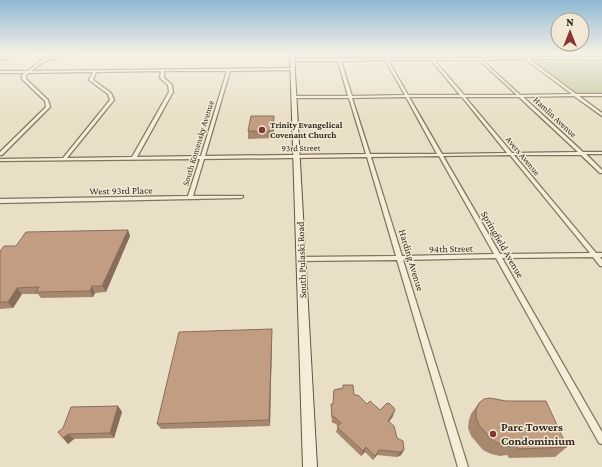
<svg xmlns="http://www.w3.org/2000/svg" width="602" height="467" font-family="'Crimson Pro',serif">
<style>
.green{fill:#c0c69c}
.cemetery{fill:#b7bc9a}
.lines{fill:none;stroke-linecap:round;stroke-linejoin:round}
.street-casing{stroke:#82725e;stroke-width:2.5}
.secondary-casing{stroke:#645341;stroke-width:2}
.street{fill:#f5edd9;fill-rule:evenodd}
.secondary{fill:#f5edd9;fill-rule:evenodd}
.wall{fill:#a8876f}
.shaded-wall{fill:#886e5a}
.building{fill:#c39d81;stroke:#886e5a}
.poi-dot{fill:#8a3535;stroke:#f1e9d5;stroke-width:1.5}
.labels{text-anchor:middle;stroke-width:3;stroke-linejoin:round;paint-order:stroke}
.far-street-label{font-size:9px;fill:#342a20;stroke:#f1e9d5}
.far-poi-label{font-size:9px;font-weight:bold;fill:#342a20;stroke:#f1e9d5;text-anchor:start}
.street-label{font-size:10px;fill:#342a20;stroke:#f1e9d5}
.near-poi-label{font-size:12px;font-weight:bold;fill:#342a20;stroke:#f1e9d5;text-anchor:start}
</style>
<rect width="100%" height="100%" fill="#e9dfc6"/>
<!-- green -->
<polygon class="green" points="602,58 602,94 575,93 528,59"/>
<!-- cemetery -->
<polygon class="cemetery" points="299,54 602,54 602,57 299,59"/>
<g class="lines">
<defs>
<g id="street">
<polygon points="21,54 24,54 0,60 0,58"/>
<path d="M70 54H73L45 61 31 71 294 68V70H293L230 71 205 156 366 154 349 98H294L292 97 294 96H348L338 61H292L291 59 339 58 340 59 478 58 479 57 481 58 602 57V59H529L576 94H602V96H579L602 113V116L574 96 523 97 583 152H602V154H586L602 170V173H600L581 155H514L596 253H602V257H600L602 260V266H600L593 257 502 258 602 432V444L599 443 496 258 403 260 468 467H458L397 260 301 261 299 260 298 259 299 258 301 257 396 256 367 157 204 159 193 196H243V197L241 198 0 203V199L188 196 200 159 0 161V159L63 158 110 100 108 94 89 80 93 72 29 73 26 75V79L48 100 50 107 2 155H0V152L46 107 45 101 22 79V75L25 73H0V71H28L43 59ZM525 59 572 94 520 95 482 60ZM385 60 405 95 352 96 341 61ZM388 60H431L460 95H408ZM434 60H479L517 95H464ZM161 71 160 78 168 85 169 92 132 157 67 158 114 100 111 93 93 80 96 72ZM164 71H227L201 156 137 157 173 92 172 85 164 78ZM406 97 437 154H370L352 98ZM409 97H462L507 153 442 154ZM465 97H519L578 152 512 153ZM510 155 590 253 500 254 443 156ZM439 156 494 254 402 256 371 157Z"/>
</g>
<polygon id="secondary" points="290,54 294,54 317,467 303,467"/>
</defs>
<!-- street casing -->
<use href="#street" class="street-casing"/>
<!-- secondary casing -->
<use href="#secondary" class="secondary-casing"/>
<!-- street -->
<use href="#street" class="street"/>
<!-- secondary -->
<use href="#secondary" class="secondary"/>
</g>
<!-- wall -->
<g class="wall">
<polygon points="274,116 274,138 248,139 248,131"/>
<polygon points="128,230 130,236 106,292 95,293 93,297 41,298 38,294 22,294 13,308 0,309 0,251"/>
<polygon points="272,335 270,426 161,429 157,424"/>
<polygon points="343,385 354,395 367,404 393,416 389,422 397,438 404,450 401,455 397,457 377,455 373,460 365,452 361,456 336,432 338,426 334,423 332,423 331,410 331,404 333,404 334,390 343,388"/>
<polygon points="479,403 567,447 555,457 509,458 507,455 500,456 491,454 483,450 471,436 468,428 469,420 471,414"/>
<polygon points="118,406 122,412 114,438 74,439 68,444 63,438 63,428"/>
</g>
<!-- shaded-wall -->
<g class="shaded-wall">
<polygon points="274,116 274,138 273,131"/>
<polygon points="128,230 130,236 106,292 102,286"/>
<polygon points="92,286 95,293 93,297 90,291"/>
<polygon points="17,288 22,294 13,308 8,302"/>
<polygon points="272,329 272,335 270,426 269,420"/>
<polygon points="118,406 122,412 114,438 110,433"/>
<polygon points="395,410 393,416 386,426 388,421"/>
<polygon points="68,434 74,439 68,444 63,438"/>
<polygon points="366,447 365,452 361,456 363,451"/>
<polygon points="379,450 377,455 373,460 375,456"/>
<polygon points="404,450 401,455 397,457 400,452"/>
</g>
<!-- building -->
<g class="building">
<polygon points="251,116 274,116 273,131 248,131"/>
<polygon points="128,230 102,286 92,286 90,291 36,292 39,287 17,288 8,302 0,302 0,251 4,246 16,246 26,232"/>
<polygon points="272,329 269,420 157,424 179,332"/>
<polygon points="343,385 353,385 354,395 358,395 367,404 370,401 380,410 386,404 389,403 394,408 395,410 388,421 394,426 397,438 403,441 404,450 400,452 379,450 375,456 366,447 363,451 337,427 341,423 335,417 332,417 331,404 333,404 334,390 343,388"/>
<polygon points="490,398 506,401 546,401 567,447 518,449 517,445 509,446 500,444 492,440 479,425 476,417 476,410 479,403 484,399"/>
<polygon points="118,406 110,433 68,434 63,438 58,432 63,428 71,407"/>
</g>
<!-- sky -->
<linearGradient id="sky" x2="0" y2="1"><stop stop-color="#8eb8d4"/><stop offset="0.45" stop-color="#f5f1e5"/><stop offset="1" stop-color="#f5f1e5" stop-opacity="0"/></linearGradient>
<rect width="602" height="119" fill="url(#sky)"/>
<!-- markers -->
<g class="poi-dot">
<circle cx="262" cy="130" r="4"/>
<circle cx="493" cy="434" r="4"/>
</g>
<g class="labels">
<!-- far-street labels -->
<g class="far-street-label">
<text transform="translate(555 117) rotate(43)" y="3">Hamlin Avenue</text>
<text transform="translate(198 143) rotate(-73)" y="3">South Komensky Avenue</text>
<text transform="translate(301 148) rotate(-1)" y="3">93rd Street</text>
<text transform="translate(523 156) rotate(50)" y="3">Avers Avenue</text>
</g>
<!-- far-poi labels -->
<g class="far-poi-label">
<text x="270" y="128">Trinity Evangelical<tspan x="270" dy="10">Covenant Church</tspan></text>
</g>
<!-- street labels -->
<g class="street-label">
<text transform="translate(121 190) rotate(-1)" y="4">West 93rd Place</text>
<text transform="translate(503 244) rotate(60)" y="4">Springfield Avenue</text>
<text transform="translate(451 248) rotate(-1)" y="4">94th Street</text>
<text transform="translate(301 260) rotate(-92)" y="4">South Pulaski Road</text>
<text transform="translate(412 260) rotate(73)" y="4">Harding Avenue</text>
</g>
<!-- near-poi labels -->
<g class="near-poi-label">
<text x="501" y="431">Parc Towers<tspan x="501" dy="14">Condominium</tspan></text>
</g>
</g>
<!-- north arrow -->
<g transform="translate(570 32)"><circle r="19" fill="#f1e9d5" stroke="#a59d8d"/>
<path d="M0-3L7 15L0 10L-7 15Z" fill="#8a3535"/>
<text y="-6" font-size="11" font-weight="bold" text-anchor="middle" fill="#342a20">N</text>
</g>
</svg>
